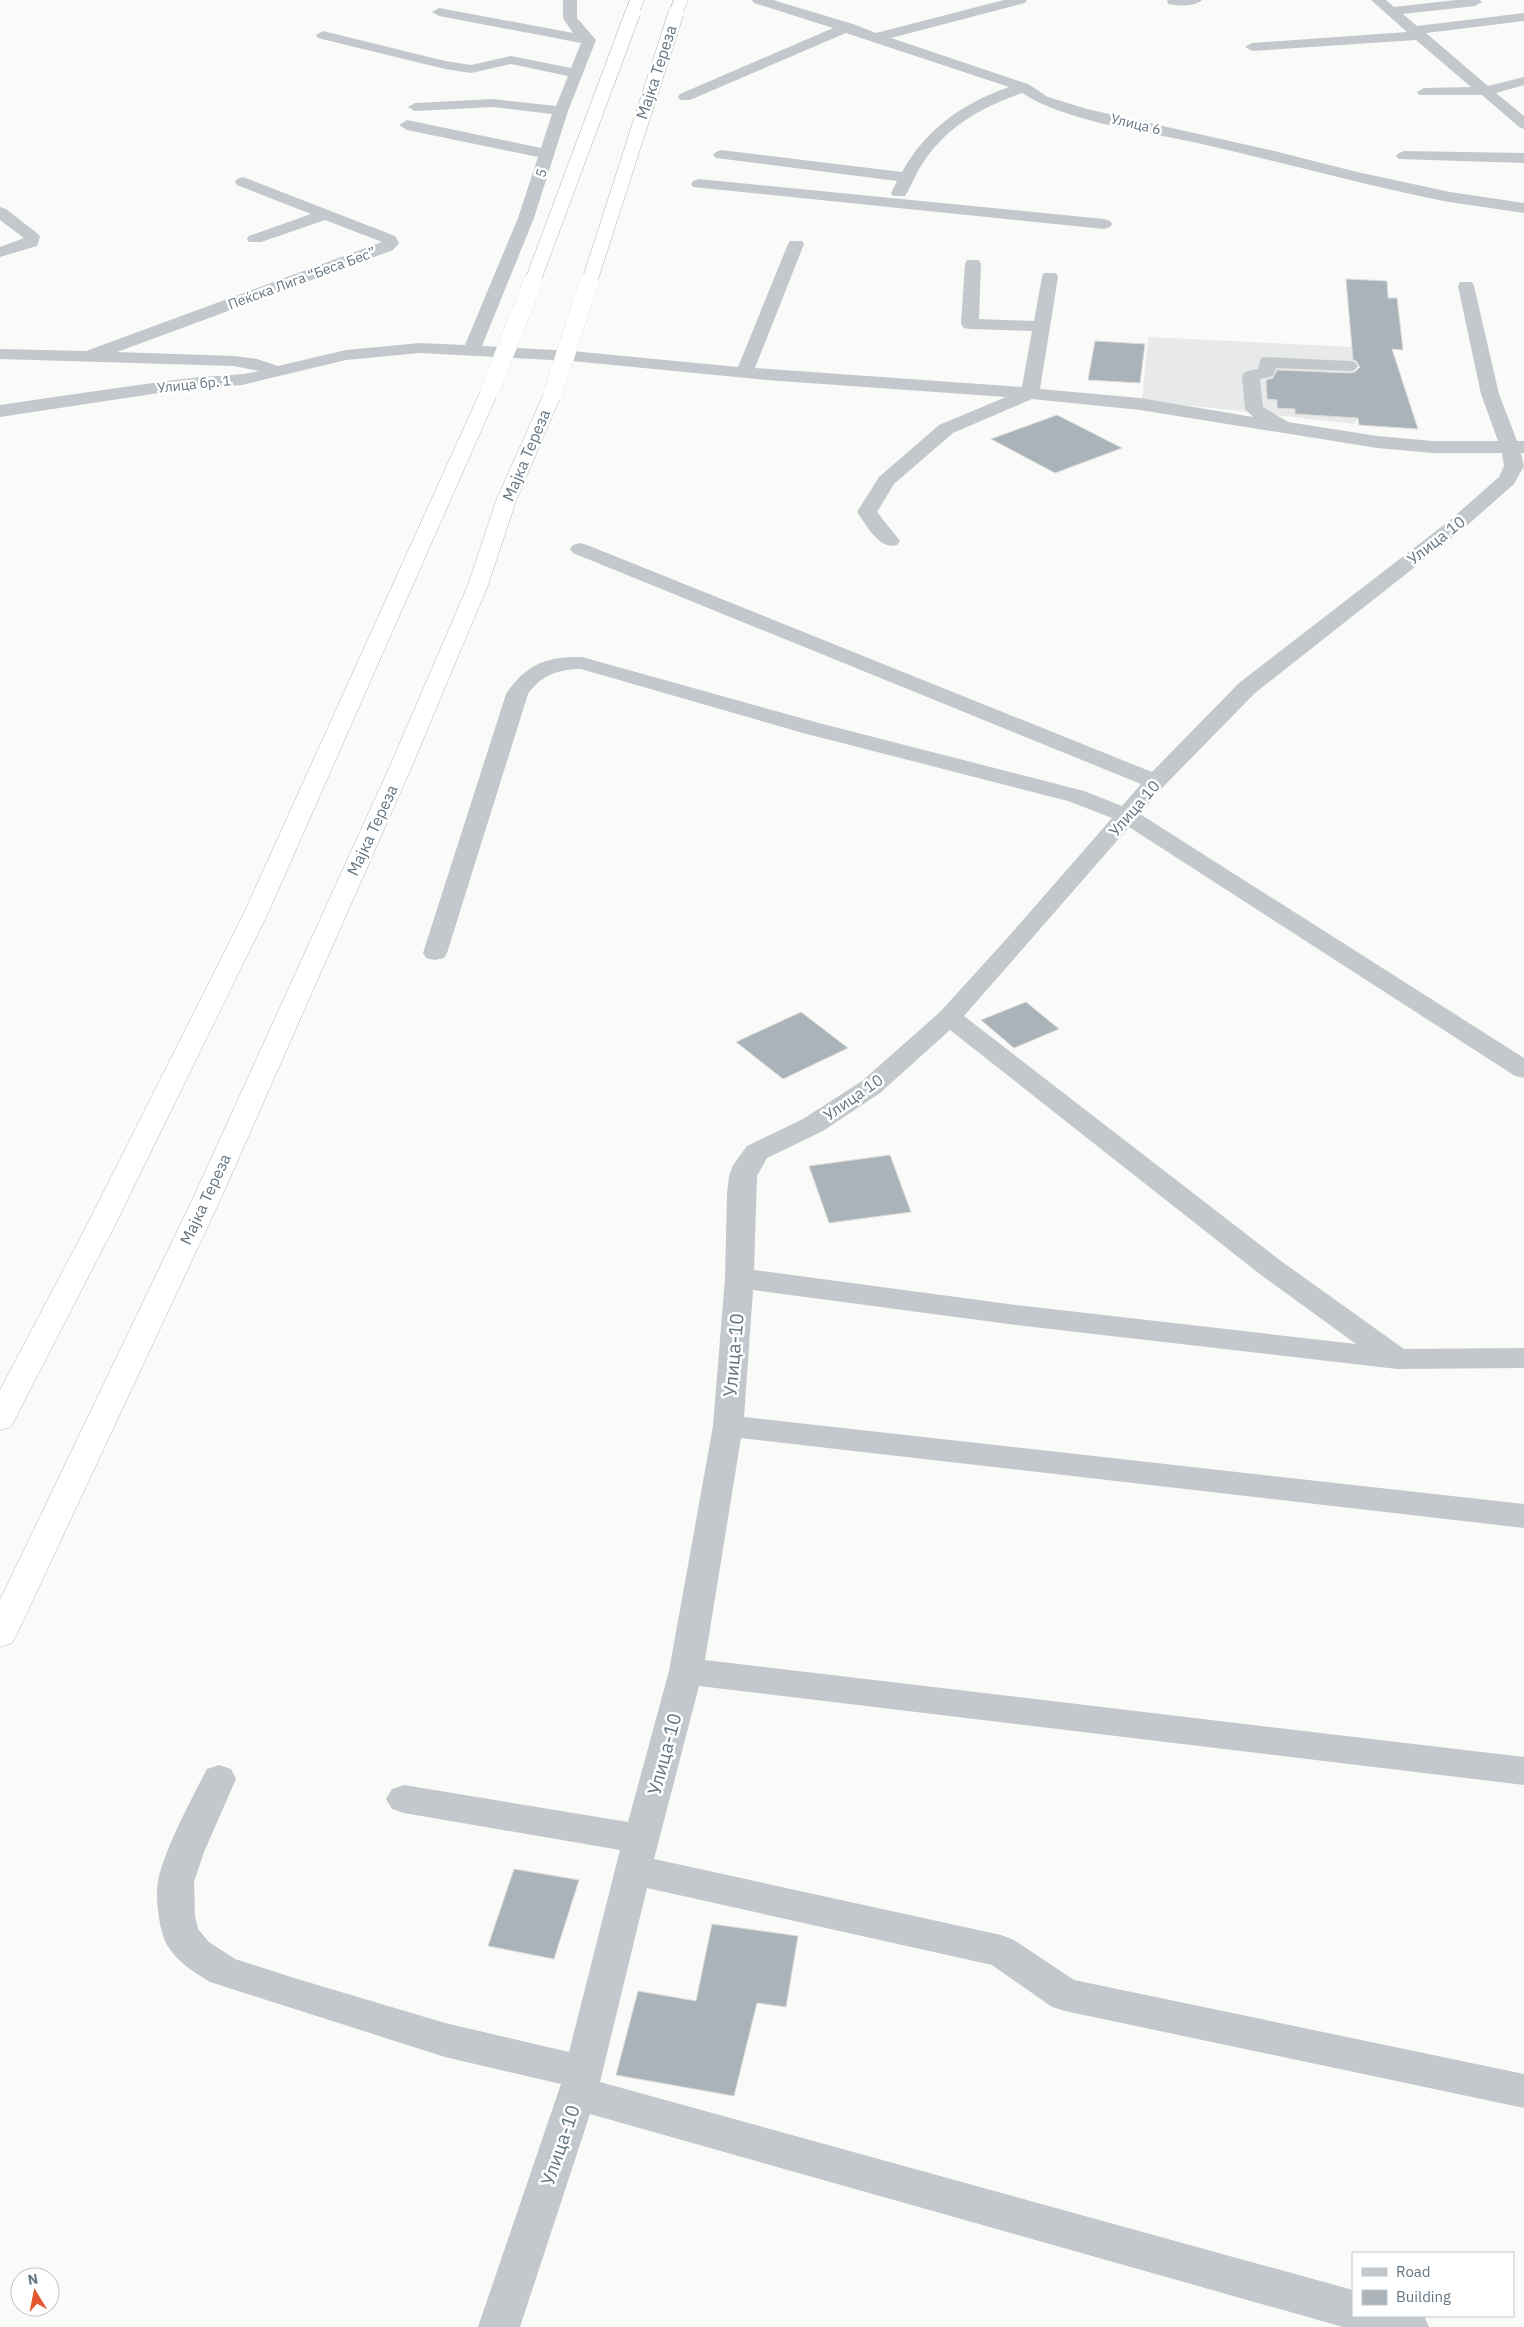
<svg xmlns="http://www.w3.org/2000/svg" width="1524" height="2327" font-family="'IBM Plex Sans',sans-serif">
<style>
.built{fill:#e8e9e9}
.building{fill:#aab3b9;stroke:#dcdcda}
.lines{fill:none;stroke-linecap:round;stroke-linejoin:round}
.highway-casing{stroke:#b4b9bd;stroke-width:1}
.minor{fill:#c3c8cc;fill-rule:evenodd}
.highway{fill:#fff;fill-rule:evenodd}
.highway-bridge-far1-casing{stroke:#b4b9bd;stroke-width:16;stroke-linecap:butt}
.highway-bridge-casing{stroke:#b4b9bd;stroke-width:19;stroke-linecap:butt}
.highway-bridge-far1{stroke:#fff;stroke-width:15}
.highway-bridge{stroke:#fff;stroke-width:19}
.labels{text-anchor:middle;stroke-width:5;stroke-linejoin:round;paint-order:stroke}
.far-street-label{font-size:14px;fill:#657683;stroke:#fff}
.street-label{font-size:16px;fill:#657683;stroke:#fff}
.near-street-label{font-size:19px;fill:#657683;stroke:#fff}
</style>
<rect width="100%" height="100%" fill="#fafaf8"/>
<!-- built -->
<polygon class="built" points="1148,337 1352,347 1358,418 1354,424 1142,400"/>
<!-- building -->
<g class="building">
<polygon points="1346,279 1387,281 1388,298 1397,298 1403,350 1392,349 1418,429 1359,425 1358,418 1295,414 1295,409 1277,408 1277,400 1267,399 1266,380 1273,378 1277,370 1349,373 1355,372 1360,367 1356,361 1353,360"/>
<polygon points="1095,341 1145,344 1140,383 1088,380"/>
<polygon points="1057,415 1122,448 1055,473 991,439"/>
<polygon points="1026,1002 1059,1029 1014,1048 981,1020"/>
<polygon points="801,1012 848,1048 783,1079 736,1042"/>
<polygon points="890,1155 911,1212 829,1223 809,1166"/>
<polygon points="514,1869 579,1880 554,1959 488,1946"/>
<polygon points="712,1924 798,1936 786,2007 757,2003 734,2096 616,2075 638,1991 696,2001"/>
</g>
<g class="lines">
<defs>
<g id="highway">
<polygon points="630,0 644,0 638,15 633,16 626,12"/>
<polygon points="674,0 688,0 681,16 676,17 669,13"/>
<polygon points="490,385 496,386 499,390 268,913 115,1225 15,1419 11,1427 0,1430 0,1390 87,1225 244,913 481,390 484,386"/>
<polygon points="553,388 559,389 562,393 516,501 488,585 412,766 222,1196 17,1634 12,1643 0,1647 0,1600 194,1196 390,766 468,585 496,501 544,393 547,389"/>
</g>
</defs>
<!-- highway casing -->
<use href="#highway" class="highway-casing"/>
<!-- minor -->
<g class="minor">
<path d="M563 0H577V18L596 40 568 111 534 218 482 346 572 351 738 367 788 244 790 241H802L804 244 755 368 1022 387 1032 331 970 329 964 328 961 324 965 264 967 260H979L981 264 979 319 1034 321 1042 277 1044 273H1056L1058 277 1040 389 1140 398 1253 417 1245 409 1242 376 1245 372 1258 369 1261 358 1267 357 1349 361 1355 362 1358 366 1355 370 1349 371 1276 368 1273 376 1260 379 1263 407 1288 422 1377 436 1433 441H1498L1481 394 1458 286 1460 282H1472L1474 286 1499 394 1517 441H1524V453H1521L1524 466 1514 484 1463 529 1255 693 1163 787 1140 814 1524 1058V1078L1515 1076 1129 827 964 1016 1281 1261 1404 1349 1524 1348V1368L1397 1369 1016 1325 753 1290 744 1417 1524 1504V1528L741 1438 705 1660 1524 1757V1785L699 1686 654 1859 1001 1935 1014 1940 1074 1980 1524 2074V2108L1065 2011 1052 2007 992 1965 647 1888 600 2082 1353 2290V2316H1424L1429 2327H1343L590 2114 520 2327H478L561 2084 445 2057 210 1982C194 1972 177 1962 167 1945 159 1930 155 1898 158 1881 164 1850 192 1798 207 1769L219 1765 231 1769 236 1779 204 1852 194 1882 195 1916 198 1929 209 1942 235 1959 291 1977 445 2023 569 2052 620 1850 404 1813 392 1809 386 1799 392 1789 404 1785 628 1822 669 1671 713 1426 725 1278 727 1194 729 1176 733 1165 747 1146 803 1119 862 1081 940 1012 1010 935 1112 818 1068 801 803 733 581 669C559 669 541 675 528 694L447 953 444 958 435 960 426 958 423 953 506 694C526 664 547 656 582 657L819 723 1084 791 1122 806 1141 784 573 553 570 549 573 545 580 543 587 545 1152 772 1239 683 1449 521 1499 477 1504 466 1502 453H1433L1377 448 1140 410 1032 399 953 433 894 484 877 512 900 541 897 545C879 550 867 526 857 512L879 477 939 425 1006 397 766 380 572 361 420 353 346 360 242 385 192 388 0 417V405C61 396 121 387 182 379 208 375 233 377 259 371L234 366 0 359V349L86 351 382 242 325 220 261 242H249L247 239 249 236 311 214 237 185 235 182 237 179 243 177 395 236 399 243 393 250 117 352 234 356 257 359 278 366 346 350 420 343 465 345 518 218 538 157 407 130 399 125 407 120 541 148 552 114 493 107 415 111 408 107 415 103 493 99 556 106 568 76 511 64 471 73 445 69 318 38 316 35 323 31 445 61 471 65 511 56 571 68 581 43 439 16 432 12 439 8 573 33 563 18ZM950 1030 1261 1275 1356 1344 1016 1305 754 1270 757 1176 767 1158 823 1131 880 1093Z"/>
<path d="M752 0H773L853 24 876 33 1004 0H1027L1025 3 891 38 1028 84 1048 97 1087 109 1274 151 1357 172 1450 192 1524 203V213C1499 209 1474 206 1449 202 1366 186 1285 163 1202 144 1149 132 1066 122 1022 93 981 107 944 128 921 166 915 175 911 187 905 196H893L891 193 897 181 716 158 713 155 716 152 721 150 902 172C926 129 963 103 1009 87L846 33 690 100H680L678 97 680 94 833 28 754 3Z"/>
<path d="M1167 0H1202C1195 7 1177 6 1168 4Z"/>
<polygon points="1371,0 1386,0 1394,7 1456,0 1480,0 1482,2 1475,6 1403,14 1417,26 1524,13 1524,21 1426,33 1488,86 1524,77 1524,85 1496,93 1524,116 1524,129 1519,127 1482,95 1419,95 1417,92 1424,88 1471,87 1416,40 1252,51 1245,47 1252,43 1407,32"/>
<polygon points="1404,151 1524,153 1524,163 1399,159 1396,156 1399,153"/>
<polygon points="699,179 1104,219 1110,221 1112,224 1110,227 1104,229 693,187 691,184 693,181"/>
<polygon points="0,207 6,209 38,234 40,237 37,246 0,257 0,247 24,238 0,220"/>
</g>
<!-- highway -->
<use href="#highway" class="highway"/>
<defs>
<g id="highway-bridge-far1">
<polyline points="532,283 633,12"/>
<polyline points="589,283 676,13"/>
</g>
<g id="highway-bridge">
<polyline points="490,390 533,282"/>
<polyline points="553,393 589,282"/>
</g>
</defs>
<!-- highway-bridge-far1 casing -->
<use href="#highway-bridge-far1" class="highway-bridge-far1-casing"/>
<!-- highway-bridge casing -->
<use href="#highway-bridge" class="highway-bridge-casing"/>
<!-- highway-bridge-far1 -->
<use href="#highway-bridge-far1" class="highway-bridge-far1"/>
<!-- highway-bridge -->
<use href="#highway-bridge" class="highway-bridge"/>
</g>
<g class="labels">
<!-- far-street labels -->
<g class="far-street-label">
<text transform="translate(1136 124) rotate(13)" y="5">Улица 6</text>
<text transform="translate(541 173) rotate(-72)" y="5">5</text>
<text transform="translate(302 278) rotate(-20)" y="5">Пеќска Лига “Беса Бес”</text>
<text transform="translate(194 384) rotate(-6)" y="5">Улица бр. 1</text>
</g>
<!-- street labels -->
<g class="street-label">
<text transform="translate(656 72) rotate(-72)" y="6">Мајка Тереза</text>
<text transform="translate(526 455) rotate(-67)" y="6">Мајка Тереза</text>
<text transform="translate(1436 540) rotate(-38)" y="6">Улица 10</text>
<text transform="translate(1134 808) rotate(-49)" y="6">Улица 10</text>
<text transform="translate(372 830) rotate(-65)" y="6">Мајка Тереза</text>
<text transform="translate(853 1097) rotate(-35)" y="6">Улица 10</text>
<text transform="translate(205 1199) rotate(-65)" y="6">Мајка Тереза</text>
</g>
<!-- near-street labels -->
<g class="near-street-label">
<text transform="translate(733 1355) rotate(-85)" y="7">Улица-10</text>
<text transform="translate(664 1754) rotate(-75)" y="7">Улица-10</text>
<text transform="translate(560 2145) rotate(-71)" y="7">Улица-10</text>
</g>
</g>
<!-- legend -->
<rect x="1352" y="2252" width="162" height="65" fill="#ffffff" stroke="#c1c8cd"/>
<rect x="1362" y="2268" width="25" height="8" fill="#c3c8cc" stroke="#c1c8cd"/>
<text x="1396" y="2277" font-size="15" fill="#657683">Road</text>
<rect x="1362" y="2290" width="25" height="15" fill="#aab3b9" stroke="#c1c8cd"/>
<text x="1396" y="2302" font-size="15" fill="#657683">Building</text>
<!-- north arrow -->
<g transform="translate(35 2292) rotate(350)"><circle r="24" fill="#ffffff" stroke="#c1c8cd"/>
<path d="M0-4L9 19L0 12L-9 19Z" fill="#e4572e"/>
<text y="-8" font-size="14" font-weight="bold" text-anchor="middle" fill="#657683">N</text>
</g>
</svg>
